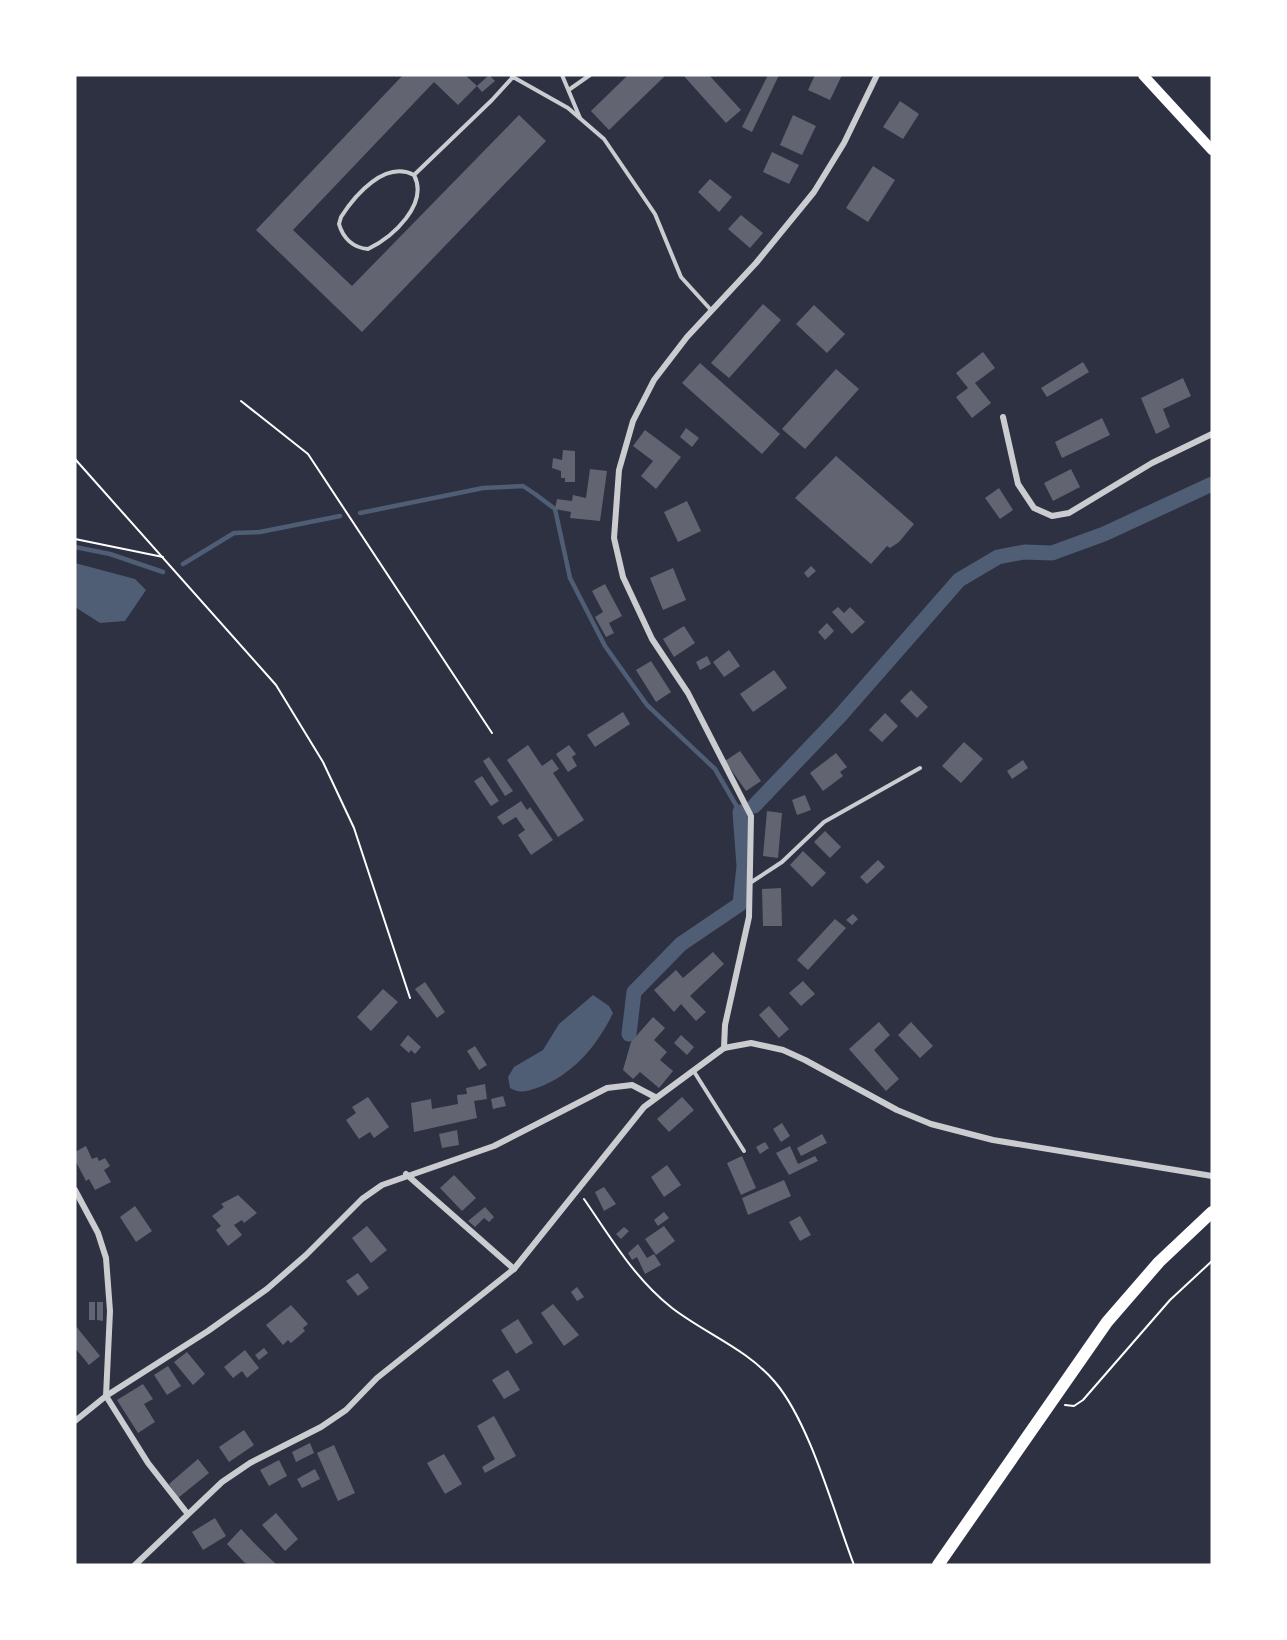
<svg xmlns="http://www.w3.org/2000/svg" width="1287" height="1640" font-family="'Work Sans',sans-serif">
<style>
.water{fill:#4f5d75}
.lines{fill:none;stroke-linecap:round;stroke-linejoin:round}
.stream{stroke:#4f5d75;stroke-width:4.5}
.canal{stroke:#4f5d75;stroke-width:15}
.building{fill:#626471}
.path{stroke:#fff;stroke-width:2}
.service{stroke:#caccd0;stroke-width:4}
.minor{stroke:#caccd0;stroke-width:6}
.secondary{stroke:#fff;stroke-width:10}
.primary{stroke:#fff;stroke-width:12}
</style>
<rect width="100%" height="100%" fill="#2d3142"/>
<!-- water -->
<g class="water">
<polygon points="75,563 135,579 146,590 125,621 100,623 75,607"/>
<path d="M593 995 609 1006 613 1013C597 1046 573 1075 537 1088 527 1091 520 1094 510 1088L508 1077 514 1067 543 1050 559 1024Z"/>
</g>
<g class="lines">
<!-- stream -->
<g class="stream">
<polyline points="360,513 483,488 523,486 535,494 555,509 570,578 605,646 647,705 715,769 740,812"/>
<polyline points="75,547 110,554 163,572"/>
<polyline points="183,564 234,533 260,532 340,516"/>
</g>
<!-- canal -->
<g class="canal">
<polyline points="754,806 839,717 959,580 998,557 1024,552 1052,553 1104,534 1212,484"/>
<polyline points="629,1034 634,992 681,944 740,904 744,866 740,812"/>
</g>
</g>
<!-- building -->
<g class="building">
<polygon points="403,75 465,75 477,86 458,105 434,82 293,230 352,286 519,115 546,141 362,332 256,230"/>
<polygon points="489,75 495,81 482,92 477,86"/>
<polygon points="628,75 666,75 609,130 591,111"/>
<polygon points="683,75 709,75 741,110 726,123"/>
<polygon points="768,75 779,75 752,132 742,127"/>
<polygon points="815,75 842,75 830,100 808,90"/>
<polygon points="900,101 919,114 903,139 883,127"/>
<polygon points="793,115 816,126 802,155 780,145"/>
<polygon points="772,152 799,165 789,184 763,172"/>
<polygon points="873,166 895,180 868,222 846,208"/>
<polygon points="710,179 732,197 719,212 698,192"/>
<polygon points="741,215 763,233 750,248 728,229"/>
<polygon points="763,304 781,320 729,378 711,363"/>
<polygon points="814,305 845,334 827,353 796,324"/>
<polygon points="983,352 995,368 975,383 991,403 972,418 956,397 968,388 956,373"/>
<polygon points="1083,362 1089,372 1047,397 1041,388"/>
<polygon points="700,363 780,434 762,454 682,383"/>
<polygon points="836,369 859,389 805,449 782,429"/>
<polygon points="1183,378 1191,396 1163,409 1170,427 1156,434 1141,398"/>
<polygon points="1102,418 1110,435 1062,458 1055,442"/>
<polygon points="686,428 699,438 692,447 680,437"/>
<polygon points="645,430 681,457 656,489 641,476 653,461 633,446"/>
<polygon points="563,450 575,451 575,482 565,482 565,478 561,478 561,471 552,468 553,458 562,460"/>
<polygon points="836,456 914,524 899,542 890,548 887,546 871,564 795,498"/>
<polygon points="590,469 607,471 600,521 570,518 571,512 555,509 557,499 572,501 573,495 586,498"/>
<polygon points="1071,469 1080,487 1053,501 1044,483"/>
<polygon points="999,488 1013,510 1000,519 985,498"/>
<polygon points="687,501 701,531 678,542 664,512"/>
<polygon points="811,566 816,571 808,578 804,573"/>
<polygon points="673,568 686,600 663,610 650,578"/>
<polygon points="605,584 622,616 609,623 614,633 606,637 595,617 603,612 592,591"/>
<polygon points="838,607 844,613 850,607 865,622 852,634 832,612"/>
<polygon points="827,623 834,631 825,640 818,632"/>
<polygon points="684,626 695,643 674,657 663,639"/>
<polygon points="729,650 740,666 724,677 713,662"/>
<polygon points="707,656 711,664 700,670 696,662"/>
<polygon points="651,661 671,692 656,702 636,670"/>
<polygon points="774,670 787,688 753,712 740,694"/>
<polygon points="911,690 928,707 917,718 900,701"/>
<polygon points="623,712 630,724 595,747 587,735"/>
<polygon points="885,713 898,726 882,742 869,730"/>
<polygon points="964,742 983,759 961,783 942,766"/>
<polygon points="528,745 542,766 552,759 559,769 553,773 584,820 558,837 507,760"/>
<polygon points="569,745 576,754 572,757 577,766 568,772 556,754"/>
<polygon points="740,751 761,781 746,791 725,761"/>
<polygon points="836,753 847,767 840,772 843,776 823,791 810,773"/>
<polygon points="489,757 513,791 505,796 483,761"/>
<polygon points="1023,760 1028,768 1012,779 1007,771"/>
<polygon points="482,776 499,801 491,806 474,781"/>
<polygon points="805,795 811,810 797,815 792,800"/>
<polygon points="521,801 527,810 530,807 553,840 531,855 518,835 525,830 516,817 503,825 497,817"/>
<polygon points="767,811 782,813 778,858 763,856"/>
<polygon points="825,831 841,847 830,858 814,842"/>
<polygon points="803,851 826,873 812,887 790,865"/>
<polygon points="878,860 885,867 867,884 860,877"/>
<polygon points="781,888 782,926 763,926 762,889"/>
<polygon points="853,914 858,919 852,925 846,920"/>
<polygon points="835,919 846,928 808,970 797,960"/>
<polygon points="713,952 724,964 690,996 706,1012 696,1021 681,1004 674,1012 654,990 676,970 683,978"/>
<polygon points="803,981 815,994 801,1006 789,993"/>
<polygon points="425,982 445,1012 437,1018 415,989"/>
<polygon points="383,989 398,1002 371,1031 357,1017"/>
<polygon points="769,1006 789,1029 779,1038 759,1015"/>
<polygon points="653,1017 665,1028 654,1040 667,1052 660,1060 673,1071 659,1088 640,1072 633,1079 623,1070 631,1042"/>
<polygon points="879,1022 890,1035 874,1050 899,1079 886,1091 849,1049"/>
<polygon points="911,1022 933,1046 920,1058 898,1035"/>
<polygon points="408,1035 421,1047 415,1054 411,1050 409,1053 400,1045"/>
<polygon points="681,1035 694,1047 687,1055 674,1043"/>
<polygon points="475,1046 487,1065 479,1070 467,1051"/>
<polygon points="485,1084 487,1099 474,1101 477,1118 414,1132 411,1103 431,1099 432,1109 458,1104 457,1095 467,1094 466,1088"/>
<polygon points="503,1096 506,1106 493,1109 491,1099"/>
<polygon points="368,1097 389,1127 374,1138 370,1132 359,1139 346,1120 356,1113 352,1107"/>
<polygon points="682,1097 694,1110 669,1132 657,1119"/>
<polygon points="782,1123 790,1136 781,1142 773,1129"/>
<polygon points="457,1130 459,1145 442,1148 439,1134"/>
<polygon points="822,1134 827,1143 801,1156 797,1148"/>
<polygon points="765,1142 769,1148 760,1154 756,1147"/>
<polygon points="86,1146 92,1159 97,1157 99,1161 105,1158 110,1166 104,1170 111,1182 95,1190 89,1179 86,1181 75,1160 75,1152"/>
<polygon points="790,1146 798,1164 815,1156 818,1161 789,1175 776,1153"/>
<polygon points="742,1156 756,1188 741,1195 727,1163"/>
<polygon points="667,1165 681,1185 664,1197 651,1177"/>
<polygon points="454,1175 476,1198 462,1211 440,1188"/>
<polygon points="784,1180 791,1196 748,1215 742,1198"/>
<polygon points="604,1187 616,1204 604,1211 595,1192"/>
<polygon points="238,1195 257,1213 244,1223 242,1220 234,1225 242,1235 228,1246 216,1230 221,1226 212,1216 224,1207 221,1204"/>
<polygon points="135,1206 152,1231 136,1242 120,1217"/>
<polygon points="485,1207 494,1217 489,1222 484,1218 475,1227 468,1221"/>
<polygon points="664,1212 669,1218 658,1226 654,1220"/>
<polygon points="800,1216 811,1235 800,1241 789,1222"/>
<polygon points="367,1226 387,1250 371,1263 352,1238"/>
<polygon points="664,1226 675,1241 656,1255 645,1239"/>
<polygon points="624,1227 629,1231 621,1239 616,1234"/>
<polygon points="638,1244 647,1258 654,1254 661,1265 645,1274 637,1257 632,1260 628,1253"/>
<polygon points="358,1273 369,1288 358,1296 346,1281"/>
<polygon points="577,1287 584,1297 577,1301 571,1292"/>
<rect x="89" y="1302" width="6" height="18"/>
<polygon points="97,1302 103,1302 103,1321 97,1320"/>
<polygon points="553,1304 579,1335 564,1346 541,1313"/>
<polygon points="291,1305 308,1324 303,1328 305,1331 291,1343 288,1340 283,1345 266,1325"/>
<polygon points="518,1319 533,1343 516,1354 501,1330"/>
<polygon points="75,1325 100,1356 89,1365 75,1348"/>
<polygon points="264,1348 268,1353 259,1360 255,1355"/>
<polygon points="245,1350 259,1368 247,1378 242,1371 233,1378 224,1367"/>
<polygon points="187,1352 205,1374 193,1385 174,1362"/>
<polygon points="168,1366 181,1386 167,1395 154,1375"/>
<polygon points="508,1370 520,1390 504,1399 492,1380"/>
<polygon points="143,1384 153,1399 144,1404 155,1422 138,1433 117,1400"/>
<polygon points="494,1416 516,1456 485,1473 482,1467 495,1459 477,1426"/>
<polygon points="244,1430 254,1445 229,1462 219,1447"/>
<polygon points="310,1443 314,1453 296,1462 292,1452"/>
<polygon points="334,1445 355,1493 338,1501 317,1453"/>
<polygon points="444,1454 462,1484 445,1494 427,1463"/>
<polygon points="198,1459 209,1473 178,1498 169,1484"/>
<polygon points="279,1460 287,1476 269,1486 260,1470"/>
<polygon points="315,1469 320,1479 302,1488 297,1479"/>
<polygon points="276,1513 298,1539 285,1551 262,1525"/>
<polygon points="215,1518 226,1536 203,1550 192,1532"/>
<polygon points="241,1529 258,1547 277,1565 248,1565 244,1562 227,1544"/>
</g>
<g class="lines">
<!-- path -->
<g class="path">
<polyline points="241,401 308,454 492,733"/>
<polyline points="75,459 276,685 323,762 354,828 410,998"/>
<polyline points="75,539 163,557"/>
<path d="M584 1199C611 1238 634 1278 672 1308 706 1334 747 1349 775 1382 810 1423 834 1513 854 1565"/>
<polyline points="1065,1405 1074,1406 1083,1400 1170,1300 1212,1261"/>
</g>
<!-- service -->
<g class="service">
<polyline points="562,75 580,118"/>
<polyline points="570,89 590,75"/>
<path d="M414 175C429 204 393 237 368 249 353 248 343 238 339 224L341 217C355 195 385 160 414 175L492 100 513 77 568 108 604 139 655 214 681 277 711 310"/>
<polyline points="750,883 782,862 824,822 920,768"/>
<polyline points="693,1070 744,1151"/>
</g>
<!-- minor -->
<g class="minor">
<polyline points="513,75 513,77"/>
<polyline points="1003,417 1018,484 1034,508 1052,516 1069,513 1152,463 1212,434"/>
<polyline points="724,1048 725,1025 749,917 751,816 688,693 652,639 623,577 614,538 619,470 633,421 654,380 687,337 756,263 814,192 844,143 877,75"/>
<polyline points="406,1174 514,1269"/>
<polyline points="75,1190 98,1233 106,1258 110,1311 106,1396 148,1463 187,1513"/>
<polyline points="75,1421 106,1396 208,1331 267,1289 306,1255 362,1199 382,1185 494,1146 607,1088 632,1085 655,1097"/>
<polyline points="135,1565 222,1482 250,1463 321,1427 346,1410 377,1378 514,1269 644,1107 724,1048 751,1043 783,1050 805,1060 897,1110 931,1124 993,1140 1212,1176"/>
</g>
<!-- secondary -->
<polyline class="secondary" points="1143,75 1212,150"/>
<!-- primary -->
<polyline class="primary" points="938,1565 1107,1322 1159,1262 1212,1212"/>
</g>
<!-- border -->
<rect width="1287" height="1640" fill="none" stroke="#ffffff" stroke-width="153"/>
</svg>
